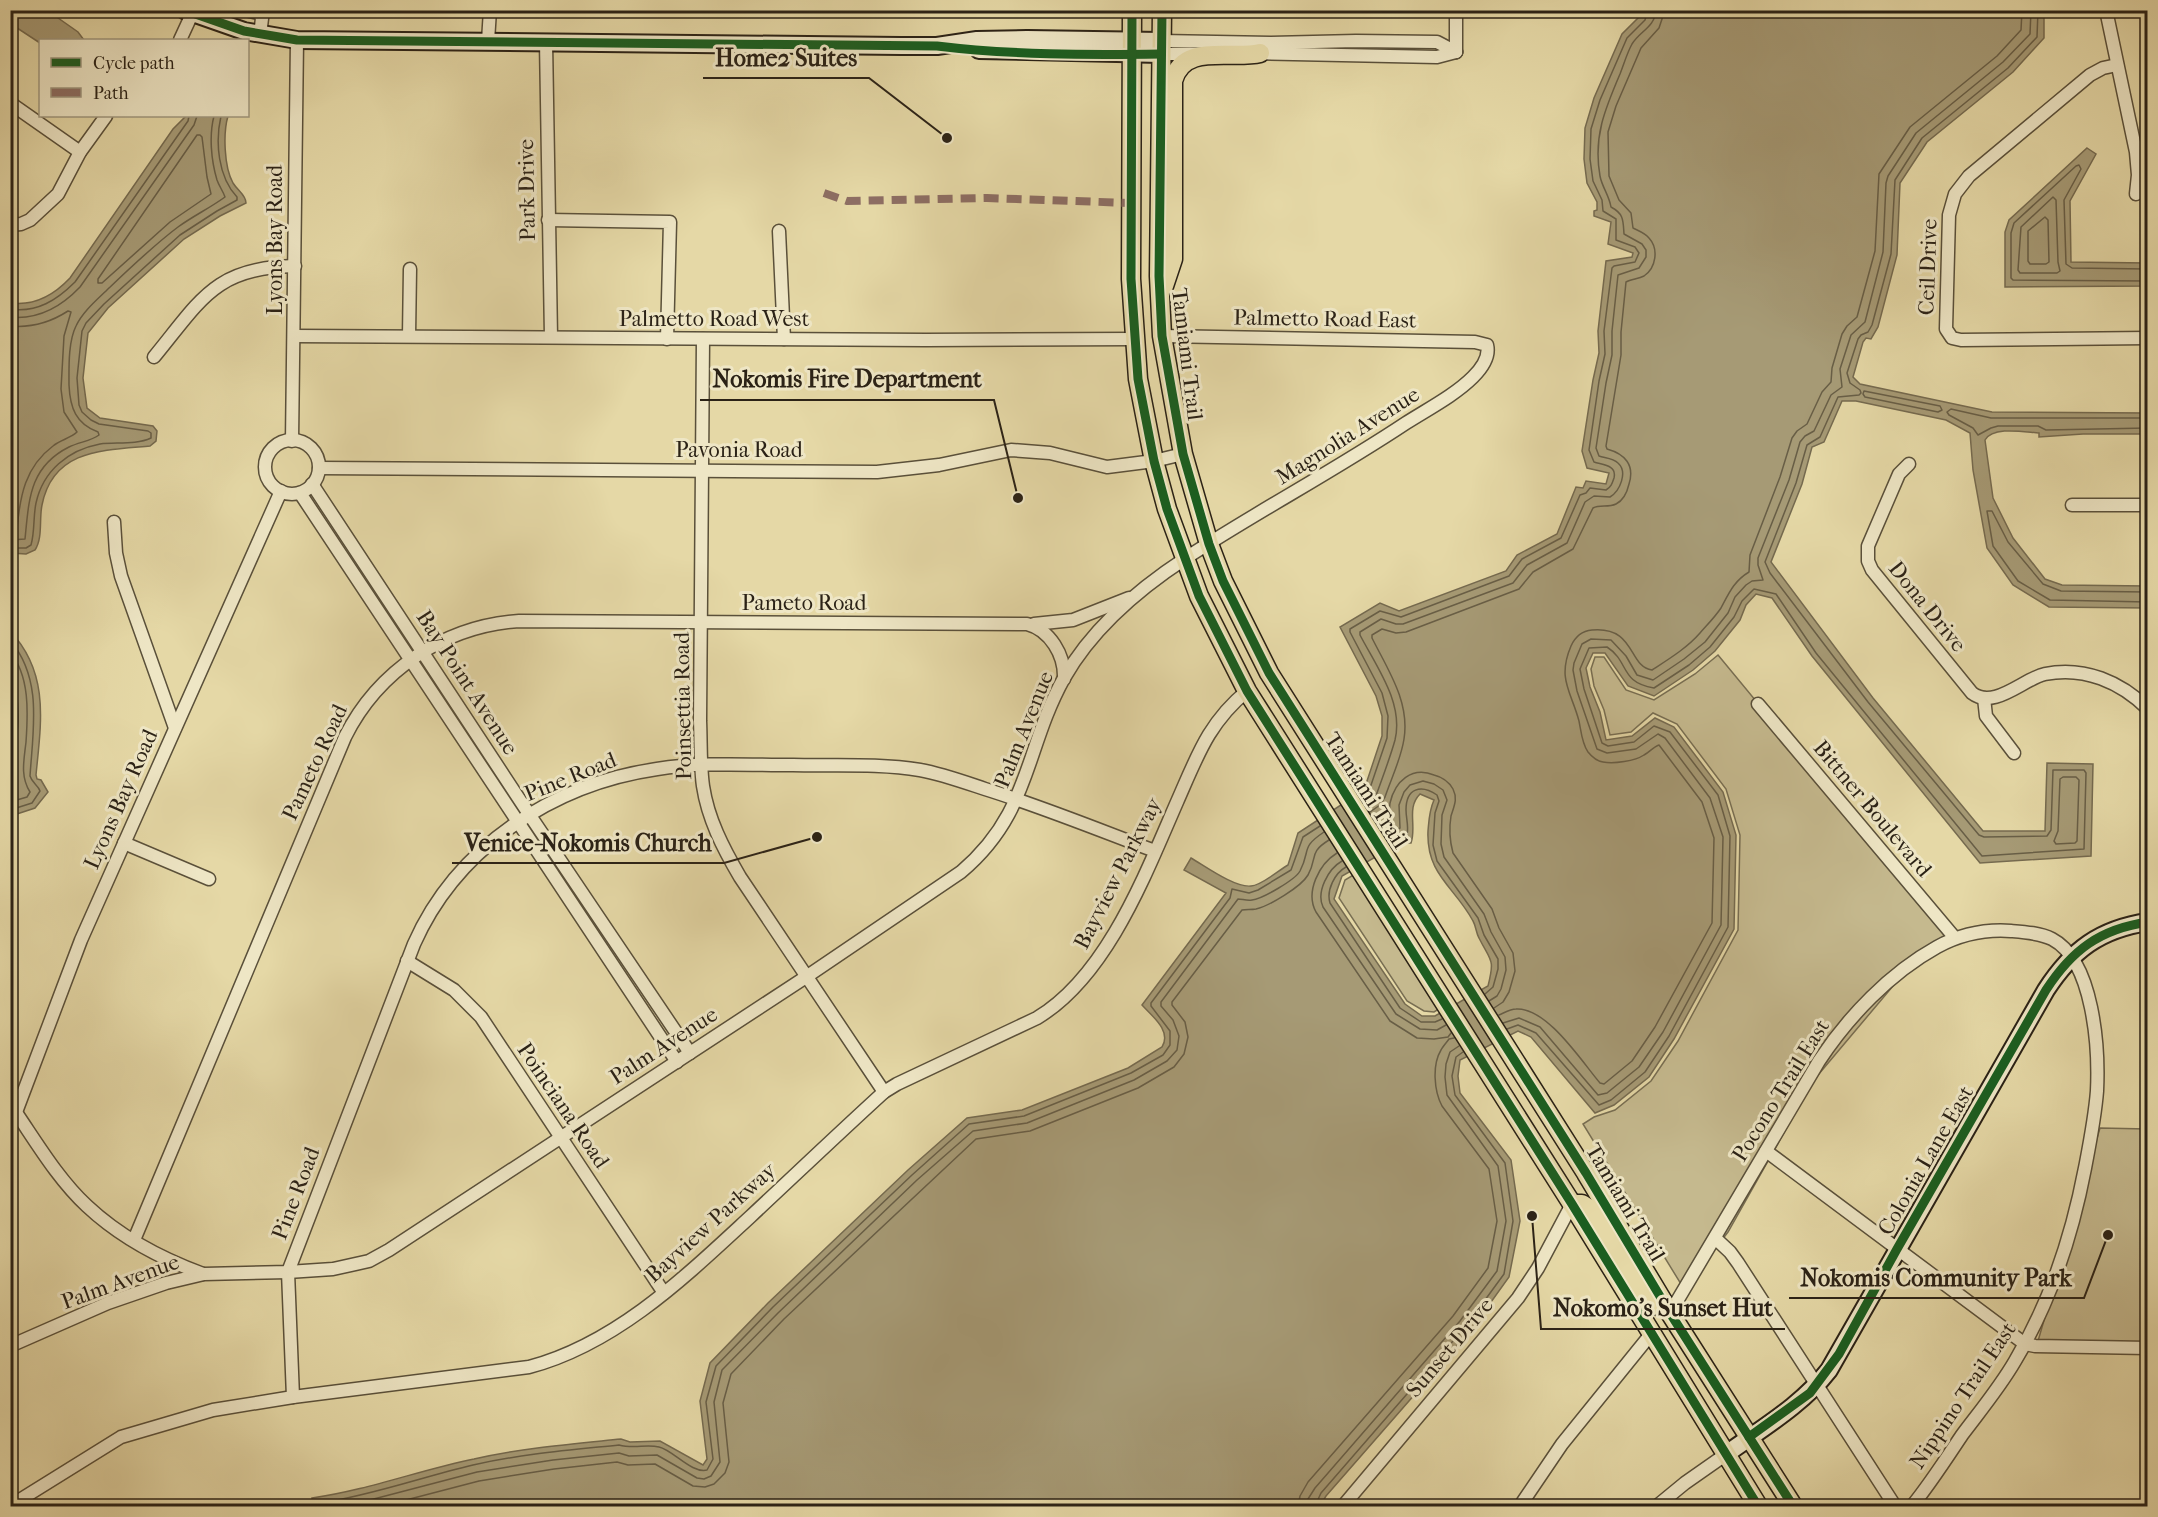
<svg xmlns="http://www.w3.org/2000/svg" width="2158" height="1517" font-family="'IM FELL French Canon',serif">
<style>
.green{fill:#c5b98e;stroke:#786e52;stroke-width:1.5}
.water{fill:#a69a75;stroke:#756a4f;stroke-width:1.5;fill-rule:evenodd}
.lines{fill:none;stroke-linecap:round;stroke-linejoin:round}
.shore{stroke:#685e46;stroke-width:1.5}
.street-casing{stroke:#5a503a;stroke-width:15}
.secondary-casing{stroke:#2b2216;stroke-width:20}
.primary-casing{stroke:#2b2216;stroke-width:21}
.street{stroke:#eee6c5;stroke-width:12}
.secondary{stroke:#eee6c5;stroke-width:16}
.primary{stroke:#e5d8a6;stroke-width:18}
.quiet{stroke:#8d6e63;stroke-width:8;stroke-dasharray:15 8;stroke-linecap:butt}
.cycleway-casing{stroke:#eee6c5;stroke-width:13}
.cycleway{stroke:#1b5e20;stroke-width:9}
.labels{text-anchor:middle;stroke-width:6;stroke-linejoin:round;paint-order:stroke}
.street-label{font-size:22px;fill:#2b2216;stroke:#eee6c5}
.leader{fill:none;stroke:#2b2216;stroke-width:2}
.callout-dot{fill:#2b2216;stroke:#eee6c5;stroke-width:2}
.callout-label{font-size:24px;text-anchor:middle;font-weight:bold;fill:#2b2216;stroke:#eee6c5;stroke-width:6;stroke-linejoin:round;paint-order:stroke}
</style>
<rect width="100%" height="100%" fill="#e5d8a6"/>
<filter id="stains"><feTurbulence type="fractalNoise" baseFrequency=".00333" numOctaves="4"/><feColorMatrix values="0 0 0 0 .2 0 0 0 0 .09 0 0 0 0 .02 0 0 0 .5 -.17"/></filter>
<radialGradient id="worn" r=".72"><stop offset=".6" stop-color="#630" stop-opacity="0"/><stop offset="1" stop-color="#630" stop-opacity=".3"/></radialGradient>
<!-- green -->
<g class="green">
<polygon points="1718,655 1950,936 1893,986 1813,1081 1728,1232 1684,1289 1583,1124 1594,1117 1615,1110 1651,1081 1678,1041 1738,930 1740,835 1726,789 1677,724 1653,713 1631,732 1610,735 1604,710 1594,686 1591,669 1595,657 1604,657 1626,690 1654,700 1695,674"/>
<polygon points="1355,874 1442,1007 1434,1012 1424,1011 1407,1001 1339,898 1345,880"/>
<polygon points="2100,1128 2147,1129 2147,1345 2038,1341"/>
</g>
<!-- water -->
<g class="water">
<polygon points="11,10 48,11 78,32 84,40 40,40 40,43 11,24"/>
<path d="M1643 11H2044V38L2013 72 1927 142 1900 183 1897 255 1878 327 1871 339 1866 338 1863 342 1853 377 1860 384 1992 412 2147 413V434H2083L2039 437V433C2024 432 1993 426 1985 440L1993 498 2013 538 2045 579 2062 585 2147 586V608L2049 607 2013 585 1987 548 1973 470 1970 433 1946 420 1856 401H1842L1824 442 1812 447 1802 484 1771 562 1873 698 1983 831H2045L2047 763 2093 764 2091 856 1980 863 1812 656 1772 598 1756 594 1746 605 1740 620 1715 651 1693 670 1654 696 1628 686 1605 653H1593L1586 668 1590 687 1600 712 1606 740 1632 736 1655 718 1674 727 1723 792 1736 835 1734 929 1674 1039 1649 1077 1614 1105 1595 1113 1531 1037 1518 1031 1460 1060 1458 1076 1460 1093 1511 1160 1520 1221 1509 1277 1471 1330 1326 1496 1320 1506H313L312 1498C368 1490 420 1470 474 1459 522 1448 572 1444 621 1439L630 1442 660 1441 703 1465 707 1459 700 1401 710 1363 768 1303 908 1170 967 1118 1022 1110 1128 1068 1162 1047C1172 1031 1152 1016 1142 1005L1226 893 1184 870 1191 858C1205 866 1235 888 1251 886 1261 886 1279 870 1288 865L1298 833 1364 790 1382 736V716L1376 696 1340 627 1380 603 1399 611 1506 571 1517 555 1557 534 1576 487 1583 488 1586 481 1606 484 1609 473 1587 468 1582 451 1593 380 1599 353 1598 331 1606 261 1632 257 1633 253 1608 244 1611 222 1594 216V211L1597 210V202L1587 183 1584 159 1585 128 1594 98 1622 34 1640 16ZM1420 794 1434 800C1429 811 1429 820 1428 831 1426 875 1455 887 1473 921 1476 926 1476 933 1479 938 1491 962 1495 958 1488 986L1435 1016H1422L1405 1004 1334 899 1342 876 1400 843H1411C1417 826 1406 808 1420 794Z"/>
<path d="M186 116H228C223 133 224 167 233 183 238 191 246 195 246 203L220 216 184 239 108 308 88 333 83 378 87 408 100 418 153 426 157 431 156 441 150 446C104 450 53 449 42 505 39 519 43 538 35 550L26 554 11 553V303C35 306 54 295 70 278L173 129Z"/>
<polygon points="2087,148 2096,154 2070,201 2071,262 2147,263 2147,286 2005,287 2005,232 2009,220"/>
<path d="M10 631C50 673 41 723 36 775L37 779 41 780 48 792 35 808 11 816Z"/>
</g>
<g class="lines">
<!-- shore -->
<g class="shore">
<polygon points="197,135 200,135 202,137 207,177 211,194 170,222 102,283 98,283 98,279"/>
<polygon points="2053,197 2056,200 2058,262 2060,271 2057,273 2020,273 2018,270 2021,227"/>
<polygon points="2045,217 2048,220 2049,262 2046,264 2030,264 2028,261 2028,231"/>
<polyline points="2148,269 2072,268 2066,264 2064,200 2081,169 2079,165 2076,166 2014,223 2011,233 2011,278 2013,280 2148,281"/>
<path d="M10 309C37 313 57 300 75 282L188 121 189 116"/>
<path d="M10 317C39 320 61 307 80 287L194 125 197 116"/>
<path d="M10 326C31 328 51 322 68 311L71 312 64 336 61 389 64 412 77 432C71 438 60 440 53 446 25 467 20 496 17 529L10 531"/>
<polygon points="1864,391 1940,406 1942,410 1938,412 1865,397 1863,394"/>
<polyline points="2148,418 1991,418 1951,409 1947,412 1949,415 1973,428 1978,435 1991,428 1998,426 2038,426 2046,430 2148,428"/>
<path d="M10 540 25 539C29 500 29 467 69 447 79 442 91 441 99 435L98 432C76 424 70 408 69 385 69 368 68 342 76 326 83 311 98 299 109 288 131 267 154 245 178 227 193 216 210 208 225 197 223 191 219 186 217 180 211 160 209 135 214 116"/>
<path d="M10 548H26L31 545C35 531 33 517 36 503 43 471 68 450 100 444 116 442 136 445 151 438V433L148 431 99 424 91 420 82 412 79 405 77 378 82 331 86 323 104 304 180 235 217 211 237 200V197C218 177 215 142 221 116"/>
<polyline points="2148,592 2061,591 2043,584 2008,542 1992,511 1987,511 1993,546 2018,581 2050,600 2148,602"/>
<path d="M10 640C43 679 33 729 30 776 32 783 38 785 40 791L32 803 10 810"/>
<path d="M10 652C30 676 28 713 26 742 24 760 20 776 30 792L27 797 10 802"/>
<path d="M10 669C16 687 19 703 18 722 17 744 10 767 17 789L10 793"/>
<polygon points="2063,777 2076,777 2079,780 2077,841 2075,843 2056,844 2054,841 2058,831 2060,779"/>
<path d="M1361 799 1369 791 1387 738 1388 716 1382 693 1350 632V629L1380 611 1401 617 1509 576 1522 559 1561 538 1580 495 1586 493 1590 488 1606 490C1611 487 1612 484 1614 478 1617 465 1603 465 1594 462L1589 450 1599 381 1605 354 1604 331 1612 268 1614 266 1635 262 1639 253 1635 247 1616 240V219L1603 211 1602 200 1593 181 1590 159 1591 129 1600 100 1627 38 1645 20 1648 10"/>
<path d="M1365 805 1373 799 1377 793C1383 776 1390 758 1395 740 1404 703 1376 666 1360 635V632L1381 619 1396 624H1403L1513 583 1527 565 1567 543 1585 502 1594 496 1610 497C1620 491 1628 472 1618 463 1613 458 1605 458 1599 456L1596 448 1606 383 1612 355V331L1618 275 1639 268 1646 257V250L1642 244 1624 234C1623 220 1624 214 1611 207 1609 195 1602 187 1600 176 1593 137 1605 109 1620 74 1624 64 1627 53 1632 44 1640 31 1655 27 1656 10"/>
<path d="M1370 812 1380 805 1385 797C1391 779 1401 759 1404 739 1410 702 1388 670 1372 638V635L1382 629 1396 633 1406 632 1519 589 1533 572 1573 549 1593 508C1600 504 1608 508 1616 504 1624 500 1627 493 1629 484 1635 465 1625 454 1607 449L1606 446 1621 355V332L1626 282C1631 279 1638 279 1644 276 1656 268 1659 249 1649 238 1645 233 1639 231 1633 228L1631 213 1619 200 1609 176 1608 132 1616 106 1641 48 1659 28 1665 10"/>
<path d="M1380 828 1390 822C1390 816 1389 809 1390 803 1395 781 1412 766 1434 775 1442 777 1449 782 1453 789 1458 799 1454 806 1451 816 1449 828 1450 842 1453 853L1492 909 1499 928 1513 953 1515 971 1509 992 1503 1002 1494 1008"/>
<polyline points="1385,836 1400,828 1399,805 1404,792 1410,785 1423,781 1434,784 1443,790 1447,800 1442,815 1441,844 1444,857 1484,914 1491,932 1505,957 1506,970 1501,989 1497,996 1489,1001"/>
<path d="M1389 842 1407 835C1409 827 1406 818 1406 810 1406 788 1421 784 1437 795L1439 801 1435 813 1433 845 1437 861 1478 918 1484 935 1498 959V969L1493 987 1485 994"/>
<path d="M1337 853C1319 864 1305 892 1316 912L1390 1021 1417 1038 1434 1039 1448 1037 1451 1033"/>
<path d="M1342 861C1328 869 1316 892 1323 907L1396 1014 1420 1029 1437 1030 1446 1025"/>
<path d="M1346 867C1335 873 1326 890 1330 903L1400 1008 1421 1022H1435L1442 1019"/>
<path d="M1499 1015C1504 1013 1510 1009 1516 1009 1547 1007 1582 1062 1600 1083L1604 1084 1632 1061 1655 1027 1712 923 1714 838 1702 802 1659 745C1653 747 1650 752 1644 755 1635 761 1614 764 1603 762 1597 761 1592 757 1588 752 1582 744 1581 731 1579 721 1571 691 1557 679 1571 646 1575 637 1582 631 1592 630 1636 626 1628 667 1652 670 1669 659 1687 648 1700 633 1707 625 1715 617 1721 608 1729 593 1734 581 1749 572L1750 555 1780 477 1792 438 1797 431 1807 424 1822 392 1831 382 1832 368 1842 334 1847 326 1857 317 1875 251 1879 174 1910 127 1997 56 2021 30 2022 10"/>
<polyline points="1503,1023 1519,1018 1540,1027 1598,1095 1607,1093 1639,1067 1663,1032 1721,925 1723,837 1710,798 1665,738 1658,734 1636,749 1607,753 1597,749 1577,691 1573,670 1574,663 1582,644 1591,639 1611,640 1626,656 1637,675 1653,680 1684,659 1705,642 1728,613 1735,597 1746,585 1752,581 1763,580 1758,565 1758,558 1789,480 1800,442 1805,436 1814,431 1831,395 1842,387 1840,369 1851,335 1865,322 1883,252 1886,183 1888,176 1916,133 2003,62 2030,34 2031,10"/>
<path d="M1507 1029 1518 1025 1536 1033 1599 1105 1611 1100 1645 1072 1669 1036 1728 927 1730 836 1718 795 1670 732 1654 726 1634 742 1608 746 1602 743 1584 689 1580 669 1589 648 1607 647C1630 662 1619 682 1654 688L1689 665 1710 647 1734 617 1742 601 1754 589 1776 594 1816 653 1982 856 2084 849 2086 773 2084 770H2053L2051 830 2047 836 1984 837 1979 835 1868 702 1770 573 1765 562 1796 483 1807 445 1820 437 1838 397 1859 395 1861 393 1860 390 1850 383 1847 373 1858 339 1861 335 1868 332 1872 325 1891 254 1895 180 1922 138 2008 68 2037 37 2038 10"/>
<path d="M319 1506 321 1503C373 1495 422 1477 473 1465 521 1454 571 1450 619 1445 634 1449 646 1444 659 1447 673 1450 692 1474 707 1470L713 1459 706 1402 716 1366 773 1307 912 1175 969 1124 1024 1116 1131 1073 1163 1055 1170 1045V1031L1151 1006V1003L1230 898 1232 889 1249 893 1258 890 1291 870 1303 837 1320 826"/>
<path d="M347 1506 477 1472 553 1460 619 1453 629 1456 657 1455 697 1478 704 1479 711 1476 720 1462 714 1402 722 1370 778 1313 917 1180 973 1131 1027 1123 1134 1080 1167 1061 1177 1050 1179 1036 1173 1020 1161 1006V1002L1238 899C1242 899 1247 901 1252 900 1262 899 1295 880 1300 871 1311 850 1300 848 1324 832"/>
<path d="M383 1506 479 1481 554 1469 617 1462 628 1465 655 1464 693 1486 705 1487 714 1484 725 1473 729 1462 723 1403 731 1374 784 1319 976 1139 1030 1131 1138 1088 1174 1067 1184 1054 1188 1037 1185 1022 1172 1005V1002L1242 910C1246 909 1251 910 1256 909 1269 906 1301 887 1308 875 1318 857 1308 853 1329 840"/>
<path d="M1298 1506 1300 1496 1308 1482 1453 1316 1488 1268 1497 1221 1489 1169 1442 1106C1434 1091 1432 1065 1441 1050 1443 1046 1447 1042 1449 1039L1454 1038"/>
<polyline points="1307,1506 1308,1499 1315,1488 1460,1321 1497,1271 1506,1221 1498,1166 1447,1095 1445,1077 1446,1064 1450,1052 1459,1046"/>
<polyline points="1315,1506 1321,1493 1466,1326 1504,1274 1513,1221 1505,1163 1455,1095 1452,1076 1456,1057 1463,1052"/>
</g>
<defs>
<g id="street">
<polyline points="245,10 263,14"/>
<polyline points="2106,10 2136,152 2138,175 2136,194"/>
<polyline points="260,35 263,10"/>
<polyline points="180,40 192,14"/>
<polyline points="488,41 490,10"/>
<polyline points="1161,41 1271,43 1356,41 1437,42 1456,52"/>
<polyline points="546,42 551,337"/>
<polyline points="1456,52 1456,10"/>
<polyline points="1252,53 1437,57 1456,52"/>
<polyline points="1161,54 1196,54"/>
<polyline points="2117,65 2103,68 2090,75 1969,176 1955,194 1949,215 1946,329 1952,338 1961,340 2148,338"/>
<polyline points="10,103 80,152"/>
<polyline points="548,220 670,222 667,339"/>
<polyline points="10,225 21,224 30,220 58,194 80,152 106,116"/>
<polyline points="779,231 784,339"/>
<polyline points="294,336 926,340 1134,339"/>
<polyline points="409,336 410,269"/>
<path d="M703 339 700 721C701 743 700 765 703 786 708 819 723 848 740 877L884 1092"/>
<path d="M154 357C201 300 215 267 295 266"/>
<circle cx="292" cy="467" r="27"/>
<polyline points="292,441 297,40"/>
<path d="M1909 464 1899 474 1868 546V561L1872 570 1972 693C1994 710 2023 679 2045 674 2084 666 2121 682 2148 709"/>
<polyline points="319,468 877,472 939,465 1011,450 1050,453 1107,467 1154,461 1183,454"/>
<polyline points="312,484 529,814 690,1053"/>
<polyline points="300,493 677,1062"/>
<polyline points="2072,505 2148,505"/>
<polyline points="114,522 116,553 121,576 175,728"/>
<polyline points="1034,624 1073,620 1129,598"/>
<polyline points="1984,698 1986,716 2014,753"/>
<polyline points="1758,704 1955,938"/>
<polyline points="124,843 209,879"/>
<polyline points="407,961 454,990 481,1017 664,1293"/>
<path d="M17 1114C38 1145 59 1180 87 1206 119 1236 162 1259 203 1274"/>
<polyline points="10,1128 81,940 281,491"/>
<polyline points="1766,1151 2025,1344 2035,1346 2148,1348"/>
<polyline points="1715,1238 1730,1252 1738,1263 1895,1506"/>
<path d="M134 1240 345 737C378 671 444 626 519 621L1027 624C1050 630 1065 655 1064 679"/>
<path d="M1670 1313 1819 1061C1848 1017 1890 973 1937 947 1961 934 1984 929 2011 931 2024 932 2040 933 2052 939 2094 961 2099 1049 2097 1091 2095 1117 2090 1142 2085 1168 2072 1236 2051 1301 2015 1361 2000 1387 1980 1411 1962 1435 1946 1459 1930 1484 1912 1506"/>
<path d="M10 1346 108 1303 166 1283 204 1274 288 1272 333 1269 369 1261 389 1250 806 977 961 872C1031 813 1024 750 1064 678 1092 629 1140 588 1186 558 1258 511 1334 471 1406 423 1428 409 1455 395 1473 377 1482 368 1490 357 1487 345L1475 342 1162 336"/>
<path d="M293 1397 288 1272 414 944C457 847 553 784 657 769 701 762 748 765 793 765 834 766 879 763 920 770 942 774 964 782 985 789 1043 807 1099 830 1155 851"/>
<path d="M10 1506 121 1437 213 1410 293 1397 529 1367C616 1344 685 1277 750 1217 795 1175 839 1133 884 1092L897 1084 1037 1018C1107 976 1145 875 1177 802 1197 757 1208 723 1247 691"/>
<polyline points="1343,1506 1518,1298 1538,1268 1572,1204"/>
<polyline points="1520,1506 1562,1444 1651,1334"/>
<polyline points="1657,1506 1685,1483 1725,1455"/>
</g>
<g id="secondary">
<polyline points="184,10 244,31 297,40 901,46 937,46 977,40 1027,39 1161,41"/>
<polyline points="979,50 1161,54"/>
<path d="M1725 1455C1762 1428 1801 1406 1829 1370L2046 990C2072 950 2100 929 2148 922"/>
</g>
<g id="primary">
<polyline points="1132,10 1131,279 1138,379 1154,461 1167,509 1199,596 1247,691 1572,1204 1758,1506"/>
<polyline points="1162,10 1159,276 1162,336 1183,454 1209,544 1223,581 1269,673 1586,1173 1670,1313 1793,1506"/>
<path d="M1164 286 1173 259V81C1183 42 1231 60 1260 53"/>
<polyline points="1572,1204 1582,1204 1594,1212 1641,1288 1658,1306"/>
</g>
</defs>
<!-- street casing -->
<use href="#street" class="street-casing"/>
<!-- secondary casing -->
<use href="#secondary" class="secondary-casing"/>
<!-- primary casing -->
<use href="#primary" class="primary-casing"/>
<!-- street -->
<use href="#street" class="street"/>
<!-- secondary -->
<use href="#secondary" class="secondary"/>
<!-- primary -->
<use href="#primary" class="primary"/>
<!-- quiet -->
<polyline class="quiet" points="824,193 847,201 987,198 1131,203"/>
<defs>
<g id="cycleway">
<path d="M184 10 244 31 297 40 937 46C1011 55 1087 55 1161 54"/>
<polyline points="1132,10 1131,279 1138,379 1154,461 1167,509 1199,596 1247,691 1572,1204 1758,1506"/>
<polyline points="1162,10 1159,276 1162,336 1183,454 1209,544 1223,581 1269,673 1586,1173 1670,1313 1793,1506"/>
<path d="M1749 1437 1810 1393 1839 1354 1897 1249 2046 990C2072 950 2100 929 2148 922"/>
</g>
</defs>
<!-- cycleway casing -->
<use href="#cycleway" class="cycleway-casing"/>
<!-- cycleway -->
<use href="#cycleway" class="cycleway"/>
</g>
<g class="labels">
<!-- street labels -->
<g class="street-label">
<text transform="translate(526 190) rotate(-91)" y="8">Park Drive</text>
<text transform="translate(274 240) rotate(-90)" y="8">Lyons Bay Road</text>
<text transform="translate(1927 267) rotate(-88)" y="8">Ceil Drive</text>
<text x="714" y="326">Palmetto Road West</text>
<text transform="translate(1325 318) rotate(1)" y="8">Palmetto Road East</text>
<text transform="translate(1188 354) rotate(83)" y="8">Tamiami Trail</text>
<text transform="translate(1347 435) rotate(-32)" y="8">Magnolia Avenue</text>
<text x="739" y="457">Pavonia Road</text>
<text x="804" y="610">Pameto Road</text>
<text transform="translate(1928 606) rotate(51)" y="8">Dona Drive</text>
<text transform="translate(468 682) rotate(57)" y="8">Bay Point Avenue</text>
<text transform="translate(682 706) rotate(-91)" y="8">Poinsettia Road</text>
<text transform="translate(1023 729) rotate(-68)" y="8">Palm Avenue</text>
<text transform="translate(314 762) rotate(-65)" y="8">Pameto Road</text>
<text transform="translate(570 776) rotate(-22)" y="8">Pine Road</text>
<text transform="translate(1367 790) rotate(57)" y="8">Tamiami Trail</text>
<text transform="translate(120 799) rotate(-66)" y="8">Lyons Bay Road</text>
<text transform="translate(1873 808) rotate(50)" y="8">Bittner Boulevard</text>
<text transform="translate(1117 873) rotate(-63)" y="8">Bayview Parkway</text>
<text transform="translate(663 1045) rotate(-33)" y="8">Palm Avenue</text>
<text transform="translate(1780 1090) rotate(-58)" y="8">Pocono Trail East</text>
<text transform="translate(564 1105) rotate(56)" y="8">Poinciana Road</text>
<text transform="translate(1925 1160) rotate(-60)" y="8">Colonia Lane East</text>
<text transform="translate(295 1193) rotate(-69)" y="8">Pine Road</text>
<text transform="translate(1626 1202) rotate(59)" y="8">Tamiami Trail</text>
<text transform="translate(710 1222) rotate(-42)" y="8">Bayview Parkway</text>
<text transform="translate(120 1281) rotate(-20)" y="8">Palm Avenue</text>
<text transform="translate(1449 1347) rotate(-50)" y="8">Sunset Drive</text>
<text transform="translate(1962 1395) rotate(-56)" y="8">Nippino Trail East</text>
</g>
</g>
<!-- callouts -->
<path class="leader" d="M947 138L869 78H703M1018 498L994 400H700M817 837L724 863H452M2108 1235L2084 1298H1789M1532 1216L1541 1329H1785"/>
<g class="callout-dot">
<circle cx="947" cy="138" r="6"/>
<circle cx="1018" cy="498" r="6"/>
<circle cx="817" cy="837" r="6"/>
<circle cx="2108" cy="1235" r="6"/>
<circle cx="1532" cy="1216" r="6"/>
</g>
<g class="callout-label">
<text x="786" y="66">Home2 Suites</text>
<text x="847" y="387">Nokomis Fire Department</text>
<text x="588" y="851">Venice-Nokomis Church</text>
<text x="1936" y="1286">Nokomis Community Park</text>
<text x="1663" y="1316">Nokomo’s Sunset Hut</text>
</g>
<!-- margin -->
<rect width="2158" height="1517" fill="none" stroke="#e5d8a6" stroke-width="36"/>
<rect x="12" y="12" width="2134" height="1493" fill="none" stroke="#2b2216" stroke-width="3"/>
<rect x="18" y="18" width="2122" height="1481" fill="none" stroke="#2b2216" stroke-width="1.5"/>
<!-- legend -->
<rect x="39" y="39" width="210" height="78" fill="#eee6c5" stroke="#a0987f" stroke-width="1.5"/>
<rect x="51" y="58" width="30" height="9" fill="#1b5e20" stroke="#a0987f" stroke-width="1.5"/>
<text x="93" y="69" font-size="18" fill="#2b2216">Cycle path</text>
<rect x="51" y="88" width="30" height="9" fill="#8d6e63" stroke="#a0987f" stroke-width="1.5"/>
<text x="93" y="99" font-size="18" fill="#2b2216">Path</text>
<rect width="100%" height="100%" filter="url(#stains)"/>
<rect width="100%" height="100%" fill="url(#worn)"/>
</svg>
